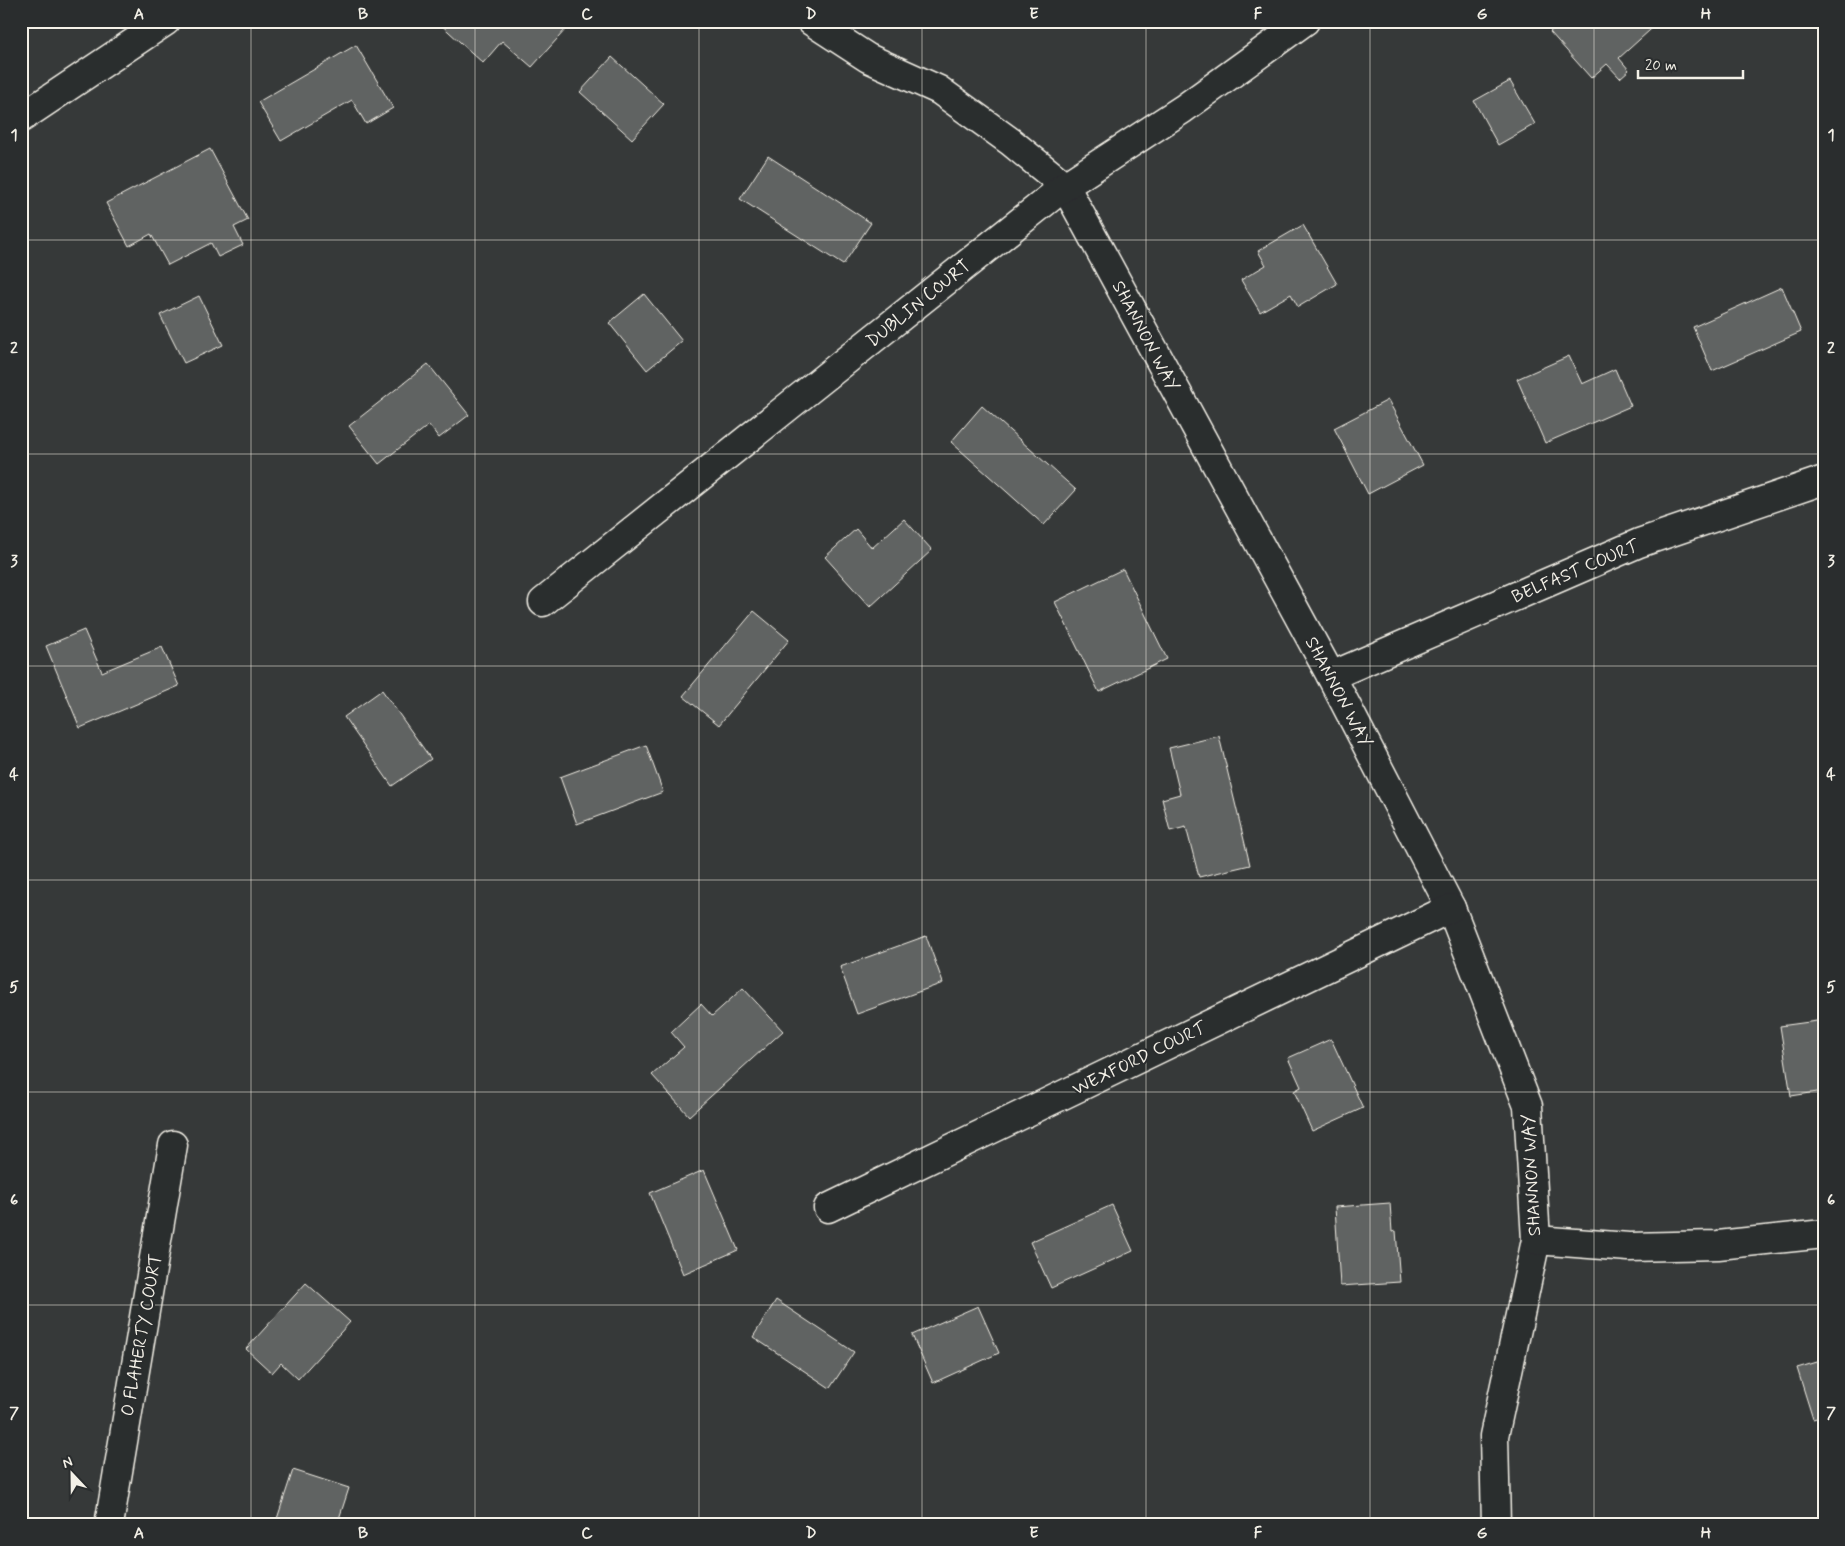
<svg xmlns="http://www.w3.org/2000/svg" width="1845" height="1546" font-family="Mynerve,sans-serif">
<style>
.building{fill:#616362;stroke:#f4f1e8}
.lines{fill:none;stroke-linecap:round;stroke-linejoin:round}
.minor-casing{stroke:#f4f1e8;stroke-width:31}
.minor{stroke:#2a2d2e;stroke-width:28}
.grid{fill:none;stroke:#f4f1e8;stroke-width:1;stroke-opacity:0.55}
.labels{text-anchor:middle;stroke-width:4;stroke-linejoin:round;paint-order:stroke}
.street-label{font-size:18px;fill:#f4f1e8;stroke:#2a2d2e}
.neatline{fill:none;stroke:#f4f1e8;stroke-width:2}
.grid-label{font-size:16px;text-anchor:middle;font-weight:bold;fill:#f4f1e8}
</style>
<rect width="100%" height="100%" fill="#363939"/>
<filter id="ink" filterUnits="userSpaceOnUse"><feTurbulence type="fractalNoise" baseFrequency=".02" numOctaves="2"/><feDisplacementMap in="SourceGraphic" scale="10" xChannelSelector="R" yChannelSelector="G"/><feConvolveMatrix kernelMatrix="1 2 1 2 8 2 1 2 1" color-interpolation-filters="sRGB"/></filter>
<g filter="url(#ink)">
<!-- building -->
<g class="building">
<polygon points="437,21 557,21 566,29 532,67 502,41 483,63"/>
<polygon points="1562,21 1660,21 1619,58 1629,70 1620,78 1607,64 1591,78 1550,32"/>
<polygon points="356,45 393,108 366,124 352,100 281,141 258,102"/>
<polygon points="612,57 664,104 632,139 580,92"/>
<polygon points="1510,81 1535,124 1498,145 1474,101"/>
<polygon points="210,149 248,220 234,227 243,245 218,257 211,243 168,265 151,234 129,246 106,203"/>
<polygon points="768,156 871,223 843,265 740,199"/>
<polygon points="1303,225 1337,284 1298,307 1291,294 1260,312 1241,280 1266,265 1258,251"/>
<polygon points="1782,287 1801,332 1712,371 1693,327"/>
<polygon points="644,294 682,341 647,370 609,323"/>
<polygon points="199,296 223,345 184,363 160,315"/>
<polygon points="1569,356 1582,384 1615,369 1631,406 1545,443 1517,379"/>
<polygon points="428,364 469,415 439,438 429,425 379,464 349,426"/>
<polygon points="1388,400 1423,465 1368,494 1334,428"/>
<polygon points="982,406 1076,490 1044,525 951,442"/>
<polygon points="904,519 932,550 870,607 825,557 856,529 872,548"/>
<polygon points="1123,569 1167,659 1099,692 1055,602"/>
<polygon points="754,611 789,640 719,725 683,696"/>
<polygon points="84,630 102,672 162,647 179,686 80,728 46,646"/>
<polygon points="382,690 431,759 392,786 344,717"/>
<polygon points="1219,736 1250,865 1199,877 1186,827 1170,831 1162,799 1180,794 1169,748"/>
<polygon points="646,745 663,792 577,824 560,777"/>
<polygon points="926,936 943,983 857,1014 840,967"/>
<polygon points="743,988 783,1031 689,1116 652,1075 684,1047 671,1032 701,1004 712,1016"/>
<polygon points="1824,1020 1824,1091 1791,1096 1780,1026"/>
<polygon points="1331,1039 1363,1108 1312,1131 1294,1091 1301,1087 1288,1058"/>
<polygon points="704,1170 738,1250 683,1274 650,1193"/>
<polygon points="1390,1203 1392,1232 1396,1231 1400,1282 1340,1286 1335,1207"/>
<polygon points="1112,1205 1133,1251 1051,1288 1030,1242"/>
<polygon points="306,1283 350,1322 298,1379 281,1363 272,1373 246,1349"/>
<polygon points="776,1300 854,1352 830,1388 753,1337"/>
<polygon points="978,1306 999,1353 933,1383 912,1335"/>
<polygon points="1824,1360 1824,1416 1813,1419 1797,1368"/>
<polygon points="293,1470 349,1488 337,1525 275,1525"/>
</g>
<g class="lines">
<defs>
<g id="minor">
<polyline points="811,21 868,58 939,90 1011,142 1065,186 1331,676 1451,908 1528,1106 1536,1240 1494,1436 1496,1525"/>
<polyline points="21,118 166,21"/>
<polyline points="543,602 1065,186 1183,109 1305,21"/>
<polyline points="1331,676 1639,543 1824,480"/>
<polyline points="828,1208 1451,908"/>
<polyline points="1536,1240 1629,1247 1718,1245 1824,1234"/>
<polyline points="109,1525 173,1145"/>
</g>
</defs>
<!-- minor casing -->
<use href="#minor" class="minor-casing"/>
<!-- minor -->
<use href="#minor" class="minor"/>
</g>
</g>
<!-- grid -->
<path class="grid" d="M251 21V1525M475 21V1525M699 21V1525M922 21V1525M1146 21V1525M1370 21V1525M1594 21V1525M21 240H1824M21 454H1824M21 666H1824M21 880H1824M21 1092H1824M21 1305H1824"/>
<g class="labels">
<!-- street labels -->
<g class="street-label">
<text transform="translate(918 303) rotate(-39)" y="6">DUBLIN COURT</text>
<text transform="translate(1146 336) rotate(62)" y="6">SHANNON WAY</text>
<text transform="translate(1575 571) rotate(-23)" y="6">BELFAST COURT</text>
<text transform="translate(1339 692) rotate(62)" y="6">SHANNON WAY</text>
<text transform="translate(1139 1058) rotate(-26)" y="6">WEXFORD COURT</text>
<text transform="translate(1531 1175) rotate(-93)" y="6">SHANNON WAY</text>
<text transform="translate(141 1335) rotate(-80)" y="6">O FLAHERTY COURT</text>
</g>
</g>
<!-- margin -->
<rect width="1845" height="1546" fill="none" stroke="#2a2d2e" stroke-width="55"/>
<!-- north arrow -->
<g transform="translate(72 1474) rotate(338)" stroke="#2a2d2e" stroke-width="4" paint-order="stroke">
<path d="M0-4L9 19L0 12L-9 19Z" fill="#f4f1e8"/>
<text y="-8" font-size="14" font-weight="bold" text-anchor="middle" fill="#f4f1e8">N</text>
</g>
<!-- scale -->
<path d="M1638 70v8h105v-8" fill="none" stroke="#f4f1e8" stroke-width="2.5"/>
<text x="1645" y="70" font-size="15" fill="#f4f1e8" stroke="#2a2d2e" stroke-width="4" paint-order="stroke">20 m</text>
<rect x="28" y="28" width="1790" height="1490" class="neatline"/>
<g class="grid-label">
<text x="139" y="19">A</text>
<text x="363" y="19">B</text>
<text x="587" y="19">C</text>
<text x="811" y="19">D</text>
<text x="1034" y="19">E</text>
<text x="1258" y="19">F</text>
<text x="1482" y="19">G</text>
<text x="1706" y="19">H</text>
<text x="14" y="140">1</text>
<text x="1831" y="140">1</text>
<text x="14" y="353">2</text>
<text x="1831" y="353">2</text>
<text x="14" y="566">3</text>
<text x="1831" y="566">3</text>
<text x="14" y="779">4</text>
<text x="1831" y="779">4</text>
<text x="14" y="992">5</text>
<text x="1831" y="992">5</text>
<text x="14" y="1205">6</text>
<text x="1831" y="1205">6</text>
<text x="14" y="1418">7</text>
<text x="1831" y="1418">7</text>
<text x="139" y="1538">A</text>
<text x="363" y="1538">B</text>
<text x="587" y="1538">C</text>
<text x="811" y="1538">D</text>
<text x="1034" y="1538">E</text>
<text x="1258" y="1538">F</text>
<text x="1482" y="1538">G</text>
<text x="1706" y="1538">H</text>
</g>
</svg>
